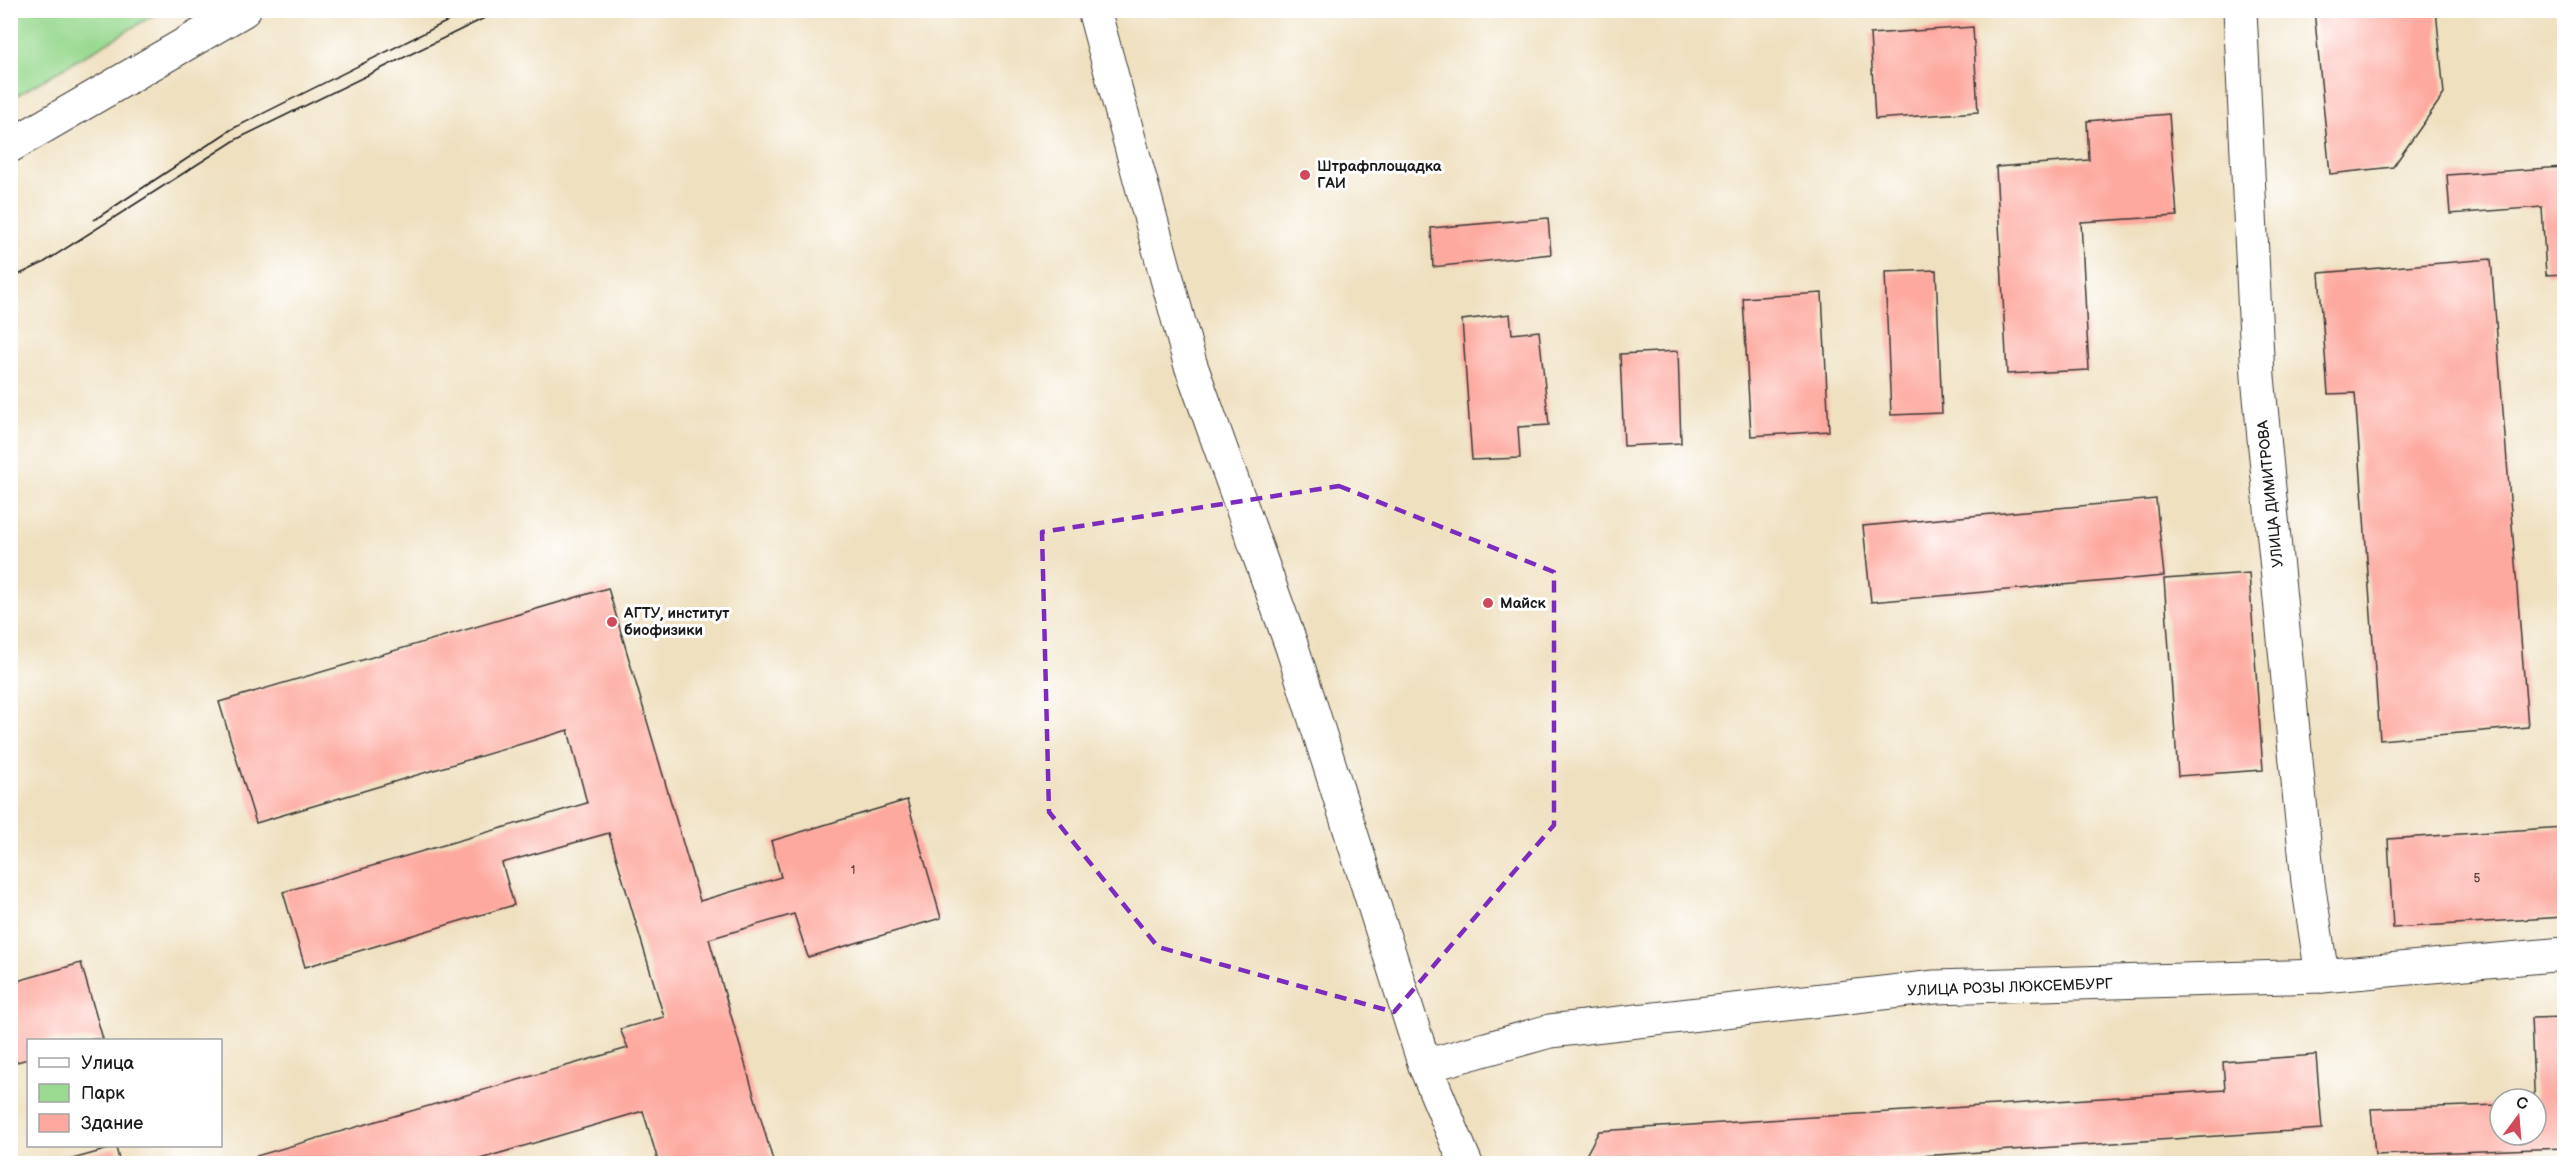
<svg xmlns="http://www.w3.org/2000/svg" width="2575" height="1174" font-family="'Balsamiq Sans',sans-serif">
<style>
.green{fill:#99d990;stroke:#5a7a56;stroke-width:1.5}
.building{fill:#fda99f}
.lines{fill:none;stroke-linecap:round;stroke-linejoin:round}
.minor-casing{stroke:#3c3935;stroke-width:35}
.minor{stroke:#fff;stroke-width:33}
.tram{stroke:#1c1c1c;stroke-width:1.5}
.marked{fill:none;stroke:#7b2cbf;stroke-width:4.5;stroke-dasharray:12 8;stroke-linejoin:round}
.poi-dot{fill:#d1495b;stroke:#fff;stroke-width:2}
.labels{text-anchor:middle;stroke-width:6;stroke-linejoin:round;paint-order:stroke}
.number-label{font-size:12px;fill:#543f3d}
.poi-label{font-size:15px;font-weight:bold;fill:#1c1c1c;stroke:#fff;text-anchor:start}
.street-label{font-size:15px;fill:#1c1c1c;stroke:#fff}
</style>
<rect width="100%" height="100%" fill="#fff"/>
<filter id="ink" filterUnits="userSpaceOnUse"><feTurbulence type="fractalNoise" baseFrequency=".0167" numOctaves="2"/><feDisplacementMap in="SourceGraphic" scale="12" xChannelSelector="R" yChannelSelector="G"/><feConvolveMatrix kernelMatrix="1 2 1 2 8 2 1 2 1" color-interpolation-filters="sRGB"/></filter>
<filter id="wash" filterUnits="userSpaceOnUse"><feTurbulence type="fractalNoise" baseFrequency=".008" numOctaves="4" result="noise"/><feDisplacementMap in="SourceGraphic" scale="24" xChannelSelector="R" yChannelSelector="G"/><feGaussianBlur stdDeviation="1.35" result="paint"/><feColorMatrix in="noise" values="0 0 0 0 0 0 0 0 0 0 0 0 0 0 0 0 0 1.4 0 .05"/><feComposite in="paint" operator="in"/></filter>
<g filter="url(#wash)">
<rect width="100%" height="100%" fill="#efe0c0"/>
<!-- green -->
<polygon class="green" points="11,10 161,10 161,11 11,99"/>
<g id="blocks">
<!-- building -->
<g class="building">
<polygon points="2314,10 2436,10 2444,94 2393,167 2330,174"/>
<polygon points="1973,27 1978,112 1875,119 1870,34"/>
<polygon points="2169,114 2177,216 2081,222 2089,370 2007,374 1996,167 2089,160 2087,121"/>
<polygon points="2564,167 2564,274 2546,275 2542,207 2450,214 2447,175"/>
<polygon points="1548,218 1551,254 1433,267 1431,228"/>
<polygon points="2491,259 2528,727 2380,740 2355,393 2328,394 2319,273"/>
<polygon points="1936,270 1942,413 1891,415 1885,272"/>
<polygon points="1822,293 1829,431 1751,436 1743,298"/>
<polygon points="1510,314 1512,334 1539,331 1549,425 1518,427 1520,458 1472,460 1462,320"/>
<polygon points="1678,351 1681,443 1624,446 1620,354"/>
<polygon points="2156,499 2164,576 1871,602 1863,526"/>
<polygon points="2249,573 2263,770 2178,776 2164,579"/>
<polygon points="608,588 700,901 781,877 771,841 907,800 941,918 808,957 794,914 709,939 774,1164 659,1164 643,1111 463,1164 229,1164 628,1048 620,1029 664,1017 609,833 502,863 514,905 305,967 283,892 587,803 568,730 256,823 219,702"/>
<polygon points="2564,827 2564,917 2393,928 2388,839"/>
<polygon points="81,963 103,1039 28,1040 28,1059 10,1064 10,983"/>
<polygon points="2564,1017 2564,1148 2375,1155 2371,1109 2500,1105 2500,1135 2536,1135 2531,1018"/>
<polygon points="2316,1055 2322,1129 1801,1164 1588,1164 1585,1157 1599,1131 2225,1090 2223,1062"/>
<polygon points="116,1147 120,1164 58,1164 58,1163"/>
</g>
</g>
</g>
<g filter="url(#ink)">
<use href="#blocks" fill-opacity="0" stroke="#3c3935" stroke-width="1.5"/>
<g class="lines">
<defs>
<g id="minor">
<polyline points="1094,10 1190,363 1292,647 1425,1066 1466,1164"/>
<polyline points="2240,10 2258,377 2308,882 2322,976"/>
<polyline points="10,146 244,10"/>
<polyline points="1425,1066 1550,1031 1935,987 2322,976 2564,954"/>
</g>
</defs>
<!-- minor casing -->
<use href="#minor" class="minor-casing"/>
<!-- minor -->
<use href="#minor" class="minor"/>
<!-- tram -->
<g class="tram">
<polyline points="94,220 232,129 470,10"/>
<polyline points="10,279 43,263 237,139 501,10"/>
</g>
</g>
</g>
<!-- marked area -->
<path class="marked" d="M1339 486 1554 572V825L1394 1012 1158 947 1049 812 1042 532Z"/>
<!-- markers -->
<g class="poi-dot">
<circle cx="1305" cy="175" r="6"/>
<circle cx="1488" cy="603" r="6"/>
<circle cx="612" cy="622" r="6"/>
</g>
<g class="labels">
<!-- number labels -->
<g class="number-label">
<text x="853" y="874">1</text>
<text x="2477" y="882">5</text>
</g>
<!-- poi labels -->
<g class="poi-label">
<text x="1317" y="171">Штрафплощадка<tspan x="1317" dy="17">ГАИ</tspan></text>
<text x="1500" y="608">Майск</text>
<text x="624" y="618">АГТУ, институт<tspan x="624" dy="17">биофизики</tspan></text>
</g>
<!-- street labels -->
<g class="street-label">
<text transform="translate(2270 494) rotate(-96)" y="5">УЛИЦА ДИМИТРОВА</text>
<text transform="translate(2010 987) rotate(-2)" y="5">УЛИЦА РОЗЫ ЛЮКСЕМБУРГ</text>
</g>
</g>
<!-- margin -->
<rect width="2575" height="1174" fill="none" stroke="#fff" stroke-width="36"/>
<!-- legend -->
<rect x="27" y="1039" width="195" height="108" fill="#ffffff" stroke="#a4a4a4" stroke-width="1.5"/>
<rect x="39" y="1058" width="30" height="9" fill="#ffffff" stroke="#a4a4a4" stroke-width="1.5"/>
<text x="81" y="1069" font-size="18" fill="#1c1c1c">Улица</text>
<rect x="39" y="1084" width="30" height="18" fill="#99d990" stroke="#a4a4a4" stroke-width="1.5"/>
<text x="81" y="1099" font-size="18" fill="#1c1c1c">Парк</text>
<rect x="39" y="1114" width="30" height="18" fill="#fda99f" stroke="#a4a4a4" stroke-width="1.5"/>
<text x="81" y="1129" font-size="18" fill="#1c1c1c">Здание</text>
<!-- north arrow -->
<g transform="translate(2518 1117) rotate(16)"><circle r="28" fill="#ffffff" stroke="#a4a4a4" stroke-width="1.5"/>
<path d="M0-4.5L10 22L0 15L-10 22Z" fill="#d1495b"/>
<text y="-9" font-size="16" font-weight="bold" text-anchor="middle" fill="#1c1c1c">С</text>
</g>
</svg>
